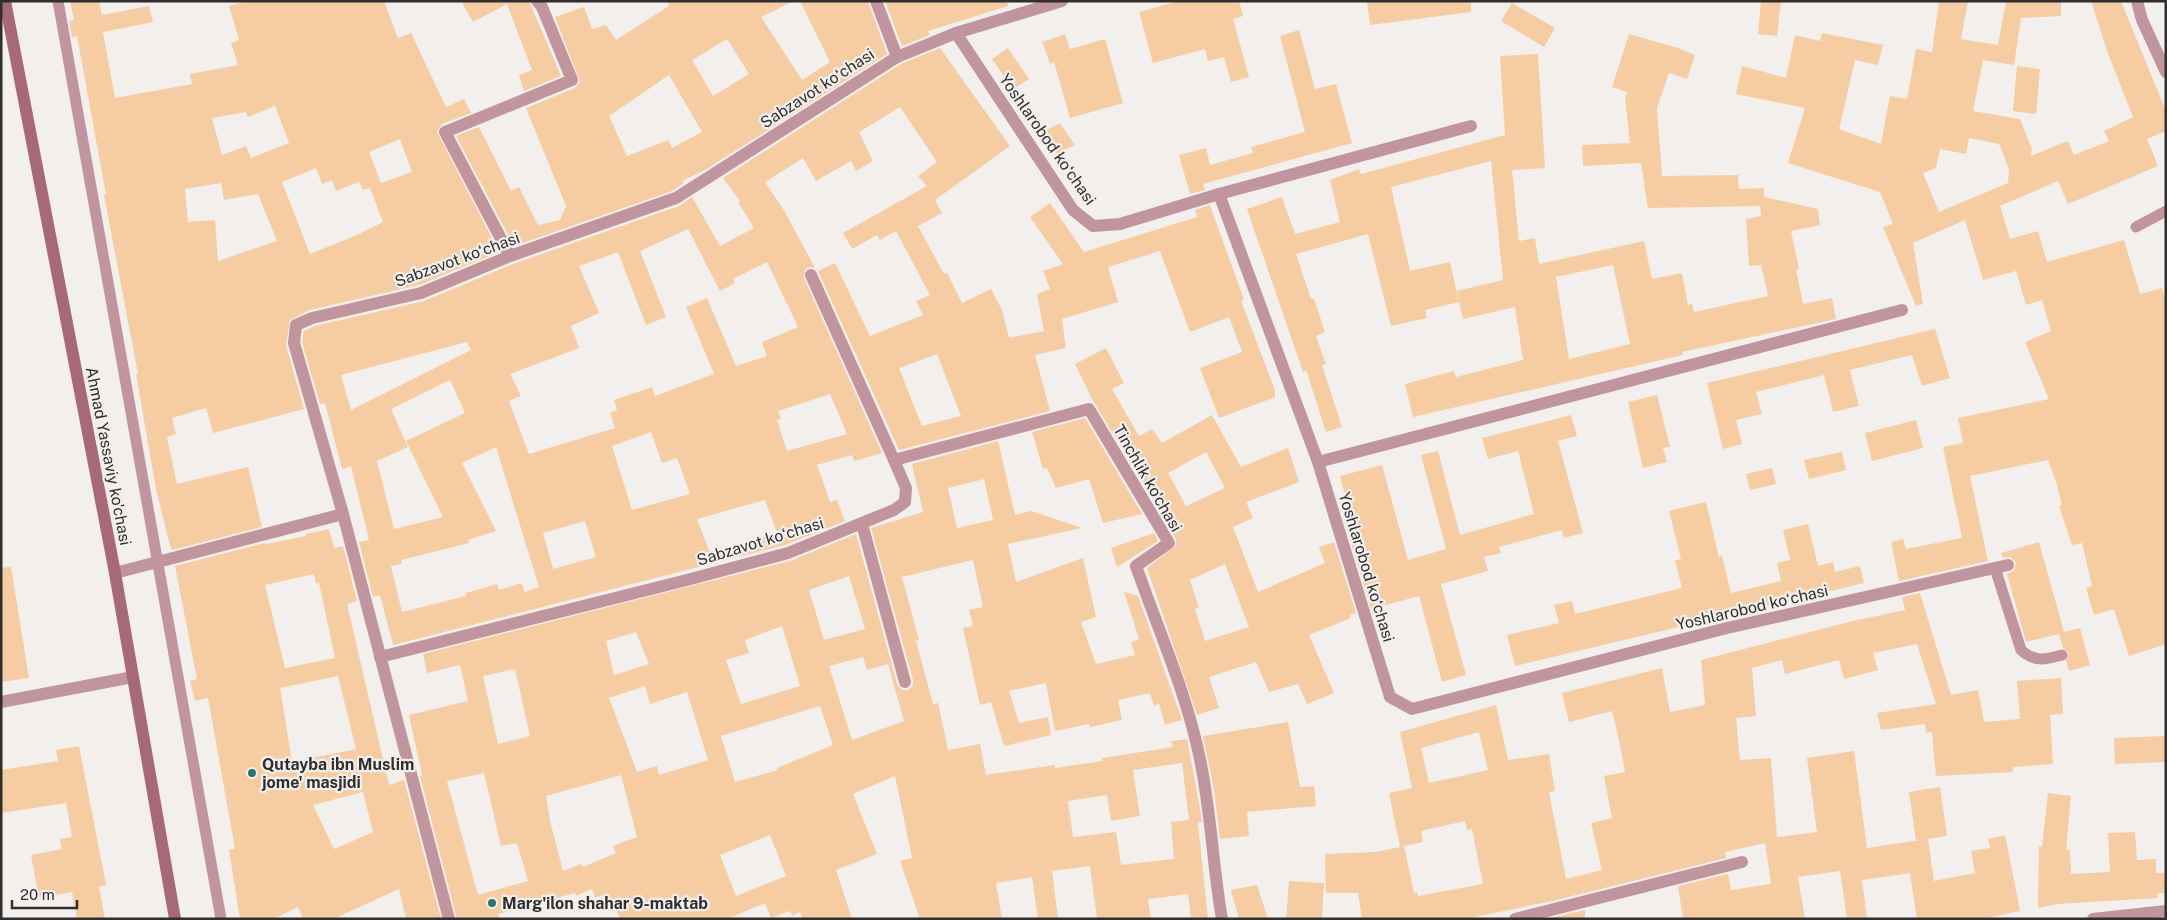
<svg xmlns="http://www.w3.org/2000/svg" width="2167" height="920" font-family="'Public Sans',sans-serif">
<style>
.building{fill:#f6cda2;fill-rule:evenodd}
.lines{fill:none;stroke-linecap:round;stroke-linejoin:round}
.service{stroke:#c1959e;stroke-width:11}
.minor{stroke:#c1959e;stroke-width:12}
.secondary{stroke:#a76977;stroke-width:12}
.poi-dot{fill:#2a7473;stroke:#f2efed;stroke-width:2}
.labels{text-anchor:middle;stroke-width:4.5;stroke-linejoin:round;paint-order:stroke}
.street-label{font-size:16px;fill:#302f2e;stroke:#f2efed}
.poi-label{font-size:16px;font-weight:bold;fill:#302f2e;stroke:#f2efed;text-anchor:start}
</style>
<rect width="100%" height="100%" fill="#f2efed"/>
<!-- building -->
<g class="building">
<path d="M70 1H99L102 15 149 6 153 22 103 32 115 98 192 84 190 74 238 65 231 43 239 40 229 6 246 1H384L398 38 411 33 446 107 464 99 471 113 442 124 437 132 499 252 419 285 310 310 290 320 286 345 304 409 213 433 206 408 172 418 176 434 167 437 177 484 248 467 262 527 172 550 170 546 156 489 136 374H138L104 195H106L77 36 72 37 69 21 74 20ZM275 106 289 143 251 158 246 146 222 155 212 118 246 112 248 117ZM400 139 412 172 381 183 369 152ZM316 168 322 184 332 180 336 191 359 182 363 190 370 188 383 222 357 235 310 254 282 182ZM221 183 224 200 258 194 277 241 218 261 215 220 188 222 185 189Z"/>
<polygon points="461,1 529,1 561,76 524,91 519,75 532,70 507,4 473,22"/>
<path d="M668 1H794L761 17 802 80 830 62 800 1H868L887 54 705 170 682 181 684 183 672 191 514 246 456 136 479 127 511 191 519 187 538 225 560 220 566 206 526 108 575 88 580 82 555 17 584 7 592 29 606 25 616 40 669 6ZM727 39 749 74 713 96 692 60ZM669 75 702 132 672 148 668 140 627 156 609 116Z"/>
<polygon points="885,1 1007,1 1008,6 928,31 930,35 902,46"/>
<polygon points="1178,1 1239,1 1243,16 1233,19 1249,77 1231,82 1224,57 1208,61 1205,49 1153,63 1139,12"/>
<polygon points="1367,1 1471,1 1471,12 1370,25"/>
<polygon points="1761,1 1781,1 1777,36 1758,34"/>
<path d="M1939 1H1968L1961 39 1998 45 2006 1H2061V16L2021 18 2014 65 1983 60 1973 111 2020 119 2032 149 2031 156 2068 141 2074 155 2109 141 2104 131 2133 117 2107 51 2091 1H2121L2166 111V131L2147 139 2158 166 2068 204 2058 181 2000 206 2010 239 2038 231 2047 262 2124 240 2140 294 2162 288 2166 301V644L2129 656 2114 609 2094 615 2086 588 2092 586 2082 543 2072 545 2059 506 2062 505 2057 485 2048 460 1970 476 1988 561 1899 581 1891 542 1903 539 1906 549 1962 538 1943 447 1963 443 1958 418 2049 399 2025 342 2051 331 2042 300 2026 305 2016 271 1983 280 1965 220 1913 243 1923 304 1916 306 1883 227 1893 224 1880 192 1788 163 1805 108 1736 94 1742 66 1786 78 1795 35 1820 41 1822 33 1883 45 1878 65 1855 60 1839 129 1881 144 1890 96 1907 99 1916 49 1932 52ZM1969 138 1999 144 2009 169 2008 183 1939 212 1923 173 1936 168 1940 149 1966 154Z"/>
<polygon points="1512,3 1555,28 1544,47 1501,21"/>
<polygon points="1299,30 1315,89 1336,84 1352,143 1203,184 1205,190 1190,194 1179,155 1206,148 1210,165 1253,153 1251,147 1305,132 1280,36"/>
<polygon points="1065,34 1070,49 1105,39 1123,103 1070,118 1054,62 1050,64 1042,42"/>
<path d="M1629 34 1678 48 1695 55 1687 79 1669 73 1657 108 1662 176 1738 175 1739 189 1764 188V197L1818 209 1820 225 1791 231 1799 269 1796 270 1803 304 1832 298 1836 319 1682 352 1683 355 1413 417 1405 384 1454 371 1456 377 1523 360 1515 307 1463 319 1459 302 1425 310 1427 318 1391 326 1368 234 1296 254 1311 299H1314L1325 332 1316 336 1326 364 1322 365 1342 427 1326 432 1306 370 1303 372 1247 209 1282 197 1295 234 1340 222 1330 180 1359 169 1361 174 1505 135 1500 56 1538 54 1545 168 1512 170 1519 241 1535 238 1539 264 1644 241 1652 279 1682 273 1688 305 1692 304 1694 312 1768 296 1761 265 1749 266 1746 219 1761 216 1760 206 1648 208 1641 163 1583 166 1582 145 1630 143 1625 98 1627 92 1612 87ZM1491 161 1503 280 1456 291 1459 302 1450 262 1410 271 1391 187ZM1613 265 1630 344 1569 359 1556 277Z"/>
<path d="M940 48 1010 146 935 200 942 213 918 226 944 274 947 273 962 303 991 289 1002 310 1009 338 1044 331 1037 294 1050 289 1043 271 1063 264 1030 217 1050 203 1084 252 1197 217 1195 210 1210 205 1244 300 1241 301 1275 390V397L1219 418 1200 368 1242 352 1229 317 1190 332 1160 251 1108 267 1118 302 1062 319 1066 348 1035 355 1050 411 899 450 818 271 835 263 870 336 923 315 916 301 930 295 896 231 880 240 877 235 852 249 843 233 927 186 918 176 937 162 900 107 859 132 873 161 856 171 851 161 816 181 803 158 765 182 785 212 815 268 808 267 805 270 804 278 882 453 854 461 852 455 817 465 830 502 837 500 845 521 785 545 393 645 380 595 373 597 359 542 369 540 351 466 342 469 325 403 320 404 302 342 304 331 315 326 424 301 513 264 679 206 692 197 720 246 754 228 738 202 740 201 723 178 901 64ZM688 229 720 291 735 283 733 279 767 262 798 327 762 342 767 356 736 366 707 298 686 307 714 374 655 396 652 387 614 400 617 410 610 413 615 428 529 454 509 401 521 396 510 374 579 348 571 326 599 313 579 266 618 252 646 325 666 317 640 251ZM467 342 471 350 351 410 341 375ZM937 354 961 416 922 426 899 368ZM450 380 465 413 406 441 443 517 394 529 377 461 408 447 391 409ZM830 394 847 434 787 451 777 420 781 419 778 411ZM651 432 662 463 677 458 690 494 632 510 612 446ZM496 447 539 587 525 592 521 583 499 590 497 584 466 593V596L402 612 391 566 402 564 401 560 469 543 468 540 496 531 462 463ZM765 500 777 533 710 553 697 519ZM585 521 596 557 553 569 543 533Z"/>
<polygon points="1008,48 1029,79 1013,89 992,59"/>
<polygon points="2017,66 2040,69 2036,114 2013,111"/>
<polygon points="1060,123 1075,145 1057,154 1045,131"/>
<polygon points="1935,329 1950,378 1922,386 1912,355 1850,370 1859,406 1833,412 1824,375 1756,392 1762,414 1736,420 1742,444 1723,449 1707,383"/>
<path d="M1106 348 1124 383 1112 389 1139 436 1152 429 1162 443 1212 415 1241 467 1288 448 1299 482 1246 502 1253 518 1233 527 1258 592 1325 563 1319 547 1334 542 1356 613 1350 615 1351 618 1309 635 1334 693 1307 704 1298 684 1269 692 1256 662 1209 677 1219 708 1197 715 1147 568 1176 546V539L1169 527H1172L1166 509 1159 510 1092 399 1075 364ZM1206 452 1225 488 1186 506 1168 473ZM1225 564 1249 627 1205 641 1195 609 1199 608 1190 580Z"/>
<polygon points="1657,395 1670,447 1663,448 1667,462 1643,468 1628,402"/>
<polygon points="1571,415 1577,436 1558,441 1583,533 1564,538 1562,530 1499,547 1501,553 1484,557 1488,571 1441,584 1466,675 1442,682 1419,596 1371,609 1349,536 1355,534 1340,476 1382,465 1408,560 1446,549 1421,455 1438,451 1460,535 1534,514 1518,451 1488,459 1482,438"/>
<polygon points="1085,418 1142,514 1103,523 1089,479 1056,488 1047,468 1043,469 1032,432"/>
<polygon points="1916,420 1923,448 1872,461 1865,433"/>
<path d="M998 441 1015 515 1031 511 1082 528 1008 544 1016 582 1083 558 1096 617 1081 622 1096 664 1135 655 1131 642 1139 639 1124 592 1138 596 1182 720 1165 725 1159 704 1154 706 1150 693 1118 700 1122 720 1090 727 1089 724 1055 731 1046 683 1009 691 1019 723 1048 717 1051 735 1004 746 991 702 980 705 963 628 973 626 969 610 983 607 973 560 902 577 919 640 916 641 933 704 938 703 948 750 980 744 986 775 1055 765V768L1102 761V758L1173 747 1171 741 1187 739 1201 814 1202 822 1198 823 1208 919H1191L1188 894 1148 899 1151 919H1097L1090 866 1052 871 1058 919H1038L1032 877 996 883 1002 919H920L900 861 912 858 895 776 853 794 877 854 836 870 852 919H803L800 912 792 916 790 911 771 918 765 903 727 919H620L613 902 609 903 606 894 595 898 592 889 576 896 575 893 498 914 499 919H457L420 776 422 775 409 715 468 701 460 665 427 673 423 654 790 561 856 534 897 684 902 690H908L913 685V680L871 528 923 512 912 464ZM984 479 993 520 957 528 948 488ZM849 576 865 629 824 640 809 590ZM782 626 800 686 741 704 726 660 749 653 745 640ZM636 632 649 664 614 675 606 641ZM863 657 867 670 888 664 904 721 852 740 829 666ZM515 669 530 736 498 744 483 676ZM645 686 650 704 687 692 708 760 659 775 657 766 637 772 609 698ZM820 706 833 745 777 768 778 770 735 782 721 736ZM1182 763 1189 820 1171 822 1174 859 1121 865 1116 832 1073 837 1068 801 1107 795 1111 821 1140 816 1133 770ZM484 773 501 846 517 843 528 881 478 895 447 781ZM621 775 637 837 613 846 616 853 583 867 581 864 563 871 550 821 546 796ZM770 835 786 876 736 896 720 855Z"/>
<polygon points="1842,452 1846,470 1809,479 1804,460"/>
<polygon points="1772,468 1776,484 1750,490 1746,474"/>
<polygon points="1706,502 1719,557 1722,556 1731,593 1781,581 1777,563 1790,560 1783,530 1808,524 1818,566 1833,562 1835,572 1860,566 1864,583 1515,666 1507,635 1559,623 1554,605 1572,601 1575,614 1682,588 1675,561 1681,559 1669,511"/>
<path d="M329 529 334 548 343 546 357 601 347 604 389 785 404 780 441 919H406L399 889 333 919H303L298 907 273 919H240L229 850 235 849 208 698 195 701 190 681 197 679 175 566 265 543 266 544 306 536V534ZM314 574 316 583H319L335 658 285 668 265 585ZM338 676 356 749 292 762 280 688ZM363 792 373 832 334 849 313 805Z"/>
<polygon points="1154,533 1158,541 1117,567 1111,548"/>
<polygon points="2039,542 2064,632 2080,628 2090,665 2069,671 2066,661 2069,653 2063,648 2059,634 2026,642 2007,574 2014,571 2016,563 2011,557 2003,558 2001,553"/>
<polygon points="11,567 29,678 1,682 1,568"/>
<path d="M1920 593 1951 695 1978 690 1984 722 2020 719 2017 681 2061 678 2063 714 2050 715 2053 764 2013 767V772L1936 776 1932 732 1926 733 1925 724 1881 730 1877 713 1936 704 1917 644 1873 653 1878 670 1844 679 1839 660 1785 674 1782 660 1752 668 1756 716 1736 718 1740 760 1771 758 1777 837 1817 832 1807 758 1854 751 1867 848 1927 839 1916 841 1909 792 1940 787 1947 836 1928 839 1934 881 1975 873 1971 851 1990 848 1988 839 2005 835 2020 911 1982 919H1917L1910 873 1862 880 1867 919H1847L1840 871 1798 877 1805 919H1683L1678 886 1728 874 1731 890 1771 884 1765 843 1725 852 1726 858 1552 901 1465 919H1362L1358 893H1326L1325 854 1376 852 1400 847 1389 793 1412 788 1400 732 1496 705 1508 760 1549 754 1555 791 1549 792 1566 879 1602 870 1591 823 1612 818 1604 776 1625 772 1619 740 1612 711 1569 722 1562 693 1662 668 1670 712 1705 705 1701 660 1853 621 1905 610 1902 597ZM1479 732 1488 770 1429 783 1421 748ZM1465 821 1467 830 1472 829 1483 884 1418 896 1417 892 1414 893 1404 846 1423 842 1421 831Z"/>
<polygon points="1288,722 1300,787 1314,786 1316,806 1247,812 1249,836 1220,839 1214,790 1203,736"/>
<polygon points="2166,736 2166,762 2115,764 2114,738"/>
<polygon points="79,746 106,885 99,887 105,919 77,919 72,892 39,898 31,855 62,849 60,839 72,837 66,803 1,813 1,770 58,761 56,750"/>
<polygon points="2048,793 2071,796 2066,850 2070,850 2071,874 2110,872 2108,833 2135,832 2137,860 2156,859 2156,873 2166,873 2166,893 2158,893 2158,898 2057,904 2038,908 2039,846 2042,847"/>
<polygon points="1289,881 1324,883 1322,919 1286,919"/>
<polygon points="1257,885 1268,919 1239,919 1231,890"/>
<polygon points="1585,910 1585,919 1551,919 1551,918"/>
</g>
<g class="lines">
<!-- service -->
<g class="service">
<polyline points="58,1 221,919"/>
<polyline points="2136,227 2166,211"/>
<path d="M1995 568 2021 650C2034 662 2045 660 2062 655"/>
</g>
<!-- minor -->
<g class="minor">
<polyline points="876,1 897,57 956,33 1062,1"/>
<polyline points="2137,1 2142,20 2166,72"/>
<polyline points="956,33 1073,210 1093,226 1120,224 1219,194 1318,462 1390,697 1412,709 1727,628 2008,565"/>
<polyline points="1219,194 1471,126"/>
<polyline points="510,256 445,132 572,80 542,7 537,1"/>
<path d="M894 460 1089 409 1169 543 1136 566C1157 626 1184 687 1198 750 1211 805 1212 863 1222 919"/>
<polyline points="1318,462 1902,310"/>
<polyline points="862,524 905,682"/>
<polyline points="115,573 343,514"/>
<polyline points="380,657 683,581 788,553 894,510 905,502 906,488 894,460 811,275"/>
<polyline points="1,702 133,677"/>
<polyline points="449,919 343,514 294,343 296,325 312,318 421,293 510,256 676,198 897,57"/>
<polyline points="1515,919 1742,862"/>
<polyline points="2093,919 2166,911"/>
</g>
<!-- secondary -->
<polyline class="secondary" points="5,1 115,573 175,919"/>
</g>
<!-- markers -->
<g class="poi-dot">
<circle cx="252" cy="773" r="5"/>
<circle cx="492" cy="903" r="5"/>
</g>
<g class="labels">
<!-- street labels -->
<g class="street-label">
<text transform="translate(817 88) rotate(-33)" y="6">Sabzavot koʻchasi</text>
<text transform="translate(1048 139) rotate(55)" y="6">Yoshlarobod koʻchasi</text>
<text transform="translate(457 259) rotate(-20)" y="6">Sabzavot koʻchasi</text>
<text transform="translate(109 456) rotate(79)" y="6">Ahmad Yassaviy ko'chasi</text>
<text transform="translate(1148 478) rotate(60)" y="6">Tinchlik ko'chasi</text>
<text transform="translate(760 541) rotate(-17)" y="6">Sabzavot koʻchasi</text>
<text transform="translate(1367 567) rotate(73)" y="6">Yoshlarobod koʻchasi</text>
<text transform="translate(1752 607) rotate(-13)" y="6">Yoshlarobod koʻchasi</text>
</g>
<!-- poi labels -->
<g class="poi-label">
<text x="262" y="770">Qutayba ibn Muslim<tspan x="262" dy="18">jome' masjidi</tspan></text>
<text x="502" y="909">Marg'ilon shahar 9-maktab</text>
</g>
</g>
<!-- border -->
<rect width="2167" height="920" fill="none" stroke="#302f2e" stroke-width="5"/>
<!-- scale -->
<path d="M12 900v8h65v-8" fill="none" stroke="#302f2e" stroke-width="2.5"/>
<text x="20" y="900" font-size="15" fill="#302f2e" stroke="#f2efed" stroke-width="4" paint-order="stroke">20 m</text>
</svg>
